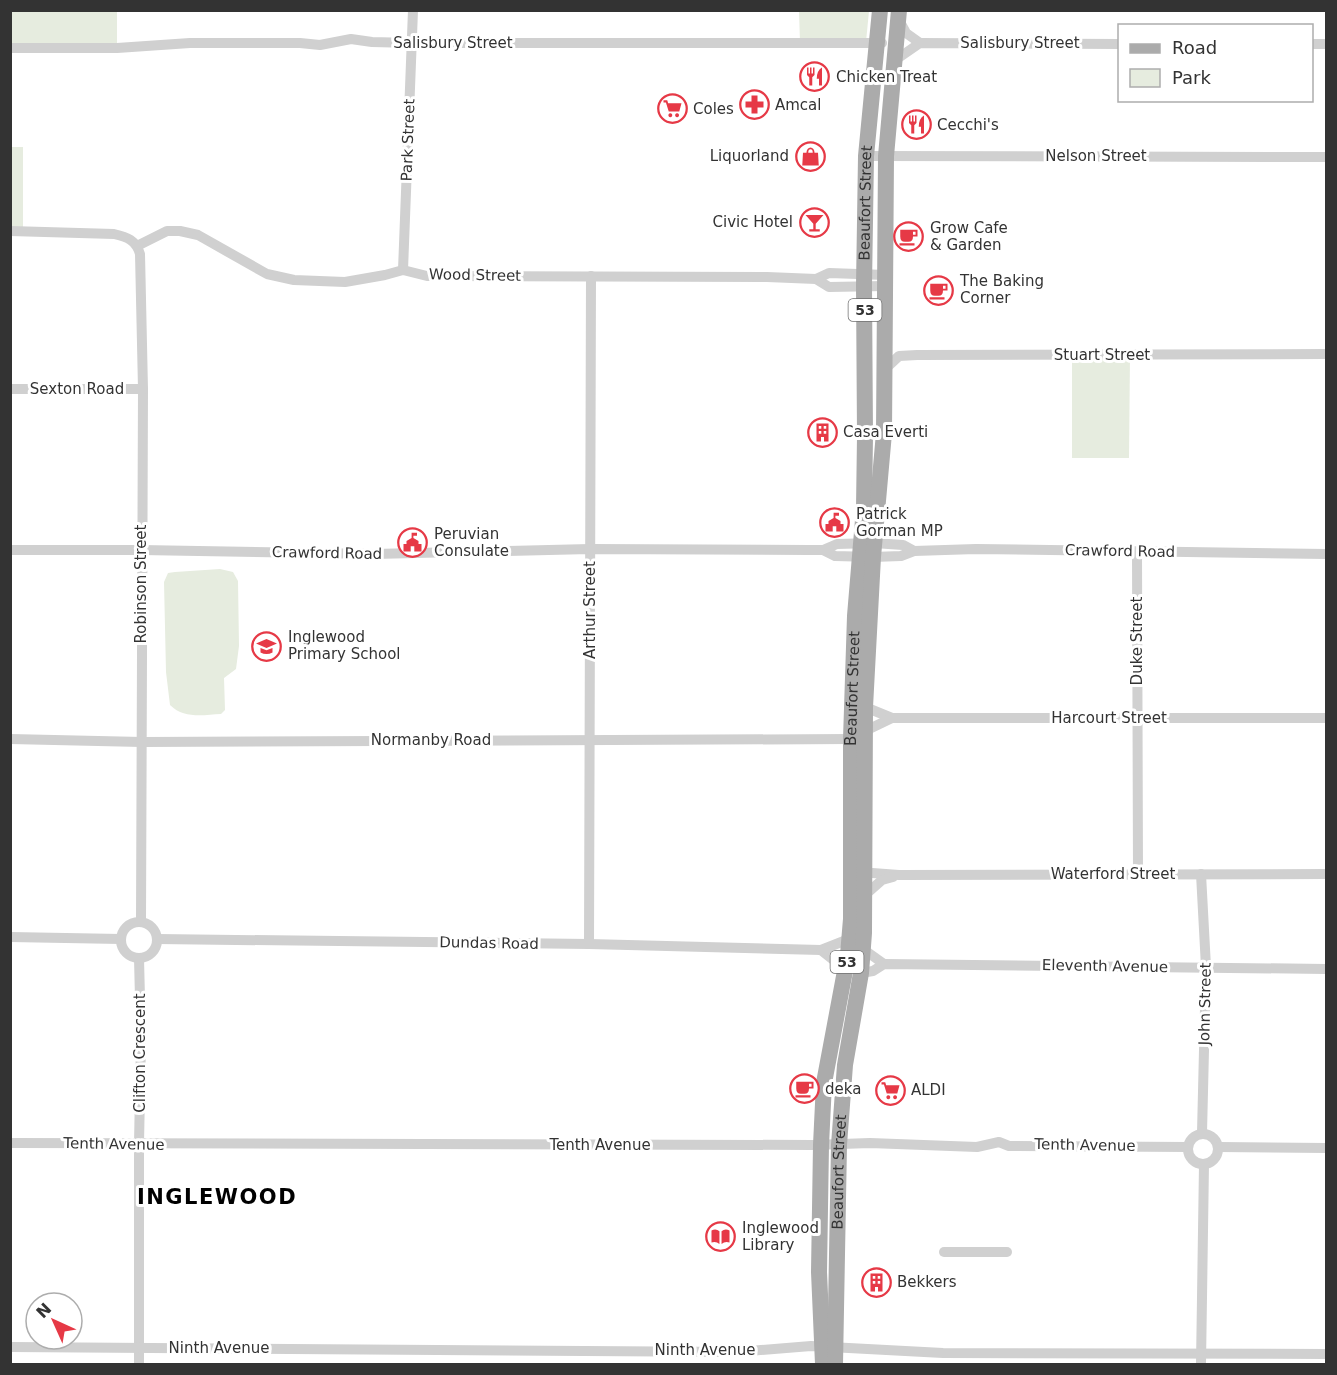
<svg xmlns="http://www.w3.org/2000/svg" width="1337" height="1375" font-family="'DejaVu Sans',sans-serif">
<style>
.green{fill:#e6ecdf}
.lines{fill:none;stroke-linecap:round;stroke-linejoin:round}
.minor{stroke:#d0d0d0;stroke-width:10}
.primary{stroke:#ababab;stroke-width:16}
.labels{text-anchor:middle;stroke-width:6;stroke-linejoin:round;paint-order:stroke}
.shield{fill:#fff;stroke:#707070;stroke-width:1.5}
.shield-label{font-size:14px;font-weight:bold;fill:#333}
.street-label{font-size:15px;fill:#333;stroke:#fff}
.poi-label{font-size:15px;fill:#333;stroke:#fff;text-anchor:start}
.district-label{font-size:21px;font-weight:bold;letter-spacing:1.5px;fill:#000;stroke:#fff}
</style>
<rect width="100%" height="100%" fill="#fff"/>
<!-- green -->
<g class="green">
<polygon points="10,11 117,11 117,48 11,48"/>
<polygon points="799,11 869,11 866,42 800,43"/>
<polygon points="10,147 23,147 23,228 11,228"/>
<polygon points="1072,354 1130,355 1129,458 1072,458"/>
<path d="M220 569 233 572 238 581 239 646 236 669 224 678 225 710 221 714C203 715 184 719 170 705L166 672 164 582 168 573 175 572Z"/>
</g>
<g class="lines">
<!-- minor -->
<g class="minor">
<polyline points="900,22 906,33 920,43"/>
<polyline points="1312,44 1326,44"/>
<polyline points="10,48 117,48 190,43 300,43 320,45 351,39 372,42 412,43 882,43"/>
<polyline points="894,61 920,43 1120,44"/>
<polyline points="866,156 1326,157"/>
<path d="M10 231 114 234C127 237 136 240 140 254L143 389 141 922"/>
<polyline points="137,246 167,231 180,231 198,235 267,274 294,280 345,282 385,275 403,270 427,276 456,276 767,277 816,279 829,273 886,275"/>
<polyline points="403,270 413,10"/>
<polyline points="816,279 829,287 885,286"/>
<polyline points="884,370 899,356 917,355 1326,354"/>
<polyline points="10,389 143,389"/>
<polyline points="10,550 141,550 374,554 590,549 810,550 823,550 835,556 873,557 901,556 914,551 976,549 1326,554"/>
<polyline points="823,550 837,544 874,543 903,545 914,551"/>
<polyline points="1137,552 1138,874"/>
<polyline points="865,707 892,718 1326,718"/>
<polyline points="865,731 892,718"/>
<polyline points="10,739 142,742 851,739"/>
<polyline points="859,872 899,875 1326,874"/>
<polyline points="1201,874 1206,967 1202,1133"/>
<polyline points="865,895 882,880 893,877"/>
<circle cx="139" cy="940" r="18"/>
<polyline points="10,937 121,939"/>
<polyline points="157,939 589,944 821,950 849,939"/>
<polyline points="589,944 591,276"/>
<polyline points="863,949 884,964"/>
<polyline points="821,950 845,969"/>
<polyline points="139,958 141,1040 139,1144 139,1364"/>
<polyline points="861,973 873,971 884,964 1326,969"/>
<circle cx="1203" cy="1149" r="15"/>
<polyline points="10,1143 813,1145 870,1143 977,1147 999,1142 1009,1146 1188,1147"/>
<polyline points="1219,1147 1326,1148"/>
<polyline points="944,1252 1007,1252"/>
<polyline points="10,1347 736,1352 811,1346 943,1353 1326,1354"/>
<polyline points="1201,1364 1204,1164"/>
</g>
<!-- primary -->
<g class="primary">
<path id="s1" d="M823 1364 819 1272 821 1145 824 1083 848 955 851 919V739L855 616 864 508 865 436 864 286 866 156 880 10"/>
<path id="s2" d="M835 1364 839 1145 845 1065 861 973 864 933 865 707 873 557 884 433 886 156 899 10"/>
</g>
</g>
<!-- icons -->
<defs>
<symbol id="restaurant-ring" viewBox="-11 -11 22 22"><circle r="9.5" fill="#fff" stroke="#e63946" stroke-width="1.5"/><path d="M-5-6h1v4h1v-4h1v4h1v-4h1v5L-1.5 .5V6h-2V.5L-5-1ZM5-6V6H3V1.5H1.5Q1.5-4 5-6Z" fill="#e63946"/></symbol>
<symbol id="pharmacy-ring" viewBox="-11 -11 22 22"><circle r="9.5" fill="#fff" stroke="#e63946" stroke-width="1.5"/><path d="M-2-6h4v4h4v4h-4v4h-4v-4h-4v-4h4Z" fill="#e63946"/></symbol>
<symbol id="supermarket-ring" viewBox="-11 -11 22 22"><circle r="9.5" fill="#fff" stroke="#e63946" stroke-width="1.5"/><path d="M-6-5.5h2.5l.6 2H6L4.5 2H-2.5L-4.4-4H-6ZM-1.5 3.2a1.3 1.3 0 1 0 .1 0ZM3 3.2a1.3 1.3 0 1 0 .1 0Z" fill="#e63946"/></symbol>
<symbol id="shop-ring" viewBox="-11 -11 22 22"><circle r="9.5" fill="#fff" stroke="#e63946" stroke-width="1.5"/><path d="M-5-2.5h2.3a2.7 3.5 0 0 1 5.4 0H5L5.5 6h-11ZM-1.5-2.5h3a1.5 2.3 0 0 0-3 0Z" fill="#e63946"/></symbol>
<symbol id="bar-ring" viewBox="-11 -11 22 22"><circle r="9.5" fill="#fff" stroke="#e63946" stroke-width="1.5"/><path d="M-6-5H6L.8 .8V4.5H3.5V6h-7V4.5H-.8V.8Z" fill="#e63946"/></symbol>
<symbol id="cafe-ring" viewBox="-11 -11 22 22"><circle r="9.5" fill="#fff" stroke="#e63946" stroke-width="1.5"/><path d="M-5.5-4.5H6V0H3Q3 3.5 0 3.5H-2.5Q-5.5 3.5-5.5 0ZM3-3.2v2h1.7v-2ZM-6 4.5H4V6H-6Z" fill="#e63946"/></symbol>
<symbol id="building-ring" viewBox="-11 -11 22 22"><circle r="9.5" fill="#fff" stroke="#e63946" stroke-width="1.5"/><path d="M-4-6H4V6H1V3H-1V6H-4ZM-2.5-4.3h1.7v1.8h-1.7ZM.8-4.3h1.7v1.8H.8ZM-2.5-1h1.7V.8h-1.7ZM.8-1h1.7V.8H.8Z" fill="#e63946"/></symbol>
<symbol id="civic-ring" viewBox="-11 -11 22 22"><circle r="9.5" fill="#fff" stroke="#e63946" stroke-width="1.5"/><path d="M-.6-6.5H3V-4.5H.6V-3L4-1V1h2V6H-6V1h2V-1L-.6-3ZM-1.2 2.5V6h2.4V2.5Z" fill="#e63946"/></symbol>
<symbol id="school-ring" viewBox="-11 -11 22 22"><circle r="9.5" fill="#fff" stroke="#e63946" stroke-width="1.5"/><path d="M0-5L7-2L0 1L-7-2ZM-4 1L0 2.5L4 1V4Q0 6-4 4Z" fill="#e63946"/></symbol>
<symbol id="library-ring" viewBox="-11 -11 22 22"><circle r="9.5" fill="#fff" stroke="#e63946" stroke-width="1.5"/><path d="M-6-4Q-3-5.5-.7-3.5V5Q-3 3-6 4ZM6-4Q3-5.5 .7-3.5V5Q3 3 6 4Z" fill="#e63946"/></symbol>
</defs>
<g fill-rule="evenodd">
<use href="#restaurant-ring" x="798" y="60" width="33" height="33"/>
<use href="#pharmacy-ring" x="738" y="88" width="33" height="33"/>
<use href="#supermarket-ring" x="656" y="92" width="33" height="33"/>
<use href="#restaurant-ring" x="900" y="108" width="33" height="33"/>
<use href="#shop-ring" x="794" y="140" width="33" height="33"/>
<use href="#bar-ring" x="798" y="206" width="33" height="33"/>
<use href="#cafe-ring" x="892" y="220" width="33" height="33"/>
<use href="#cafe-ring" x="922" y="274" width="33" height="33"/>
<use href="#building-ring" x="806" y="416" width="33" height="33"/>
<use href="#civic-ring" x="818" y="506" width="33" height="33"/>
<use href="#civic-ring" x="396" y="526" width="33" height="33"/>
<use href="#school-ring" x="250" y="630" width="33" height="33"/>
<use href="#cafe-ring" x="788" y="1072" width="33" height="33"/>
<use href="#supermarket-ring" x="874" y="1074" width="33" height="33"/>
<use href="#library-ring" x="704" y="1220" width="33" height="33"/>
<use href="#building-ring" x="860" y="1266" width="33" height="33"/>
</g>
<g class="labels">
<!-- shield labels -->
<g class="shield">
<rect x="848.5" y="299" width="33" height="22" rx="4.5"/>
<rect x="830.5" y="951" width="33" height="22" rx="4.5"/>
</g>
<g class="shield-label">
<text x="865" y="315">53</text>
<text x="847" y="967">53</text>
</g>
<!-- street labels -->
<g class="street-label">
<text x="453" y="48">Salisbury Street</text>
<text x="1020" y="48">Salisbury Street</text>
<text transform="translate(408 140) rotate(-88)" y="5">Park Street</text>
<text x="1096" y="161">Nelson Street</text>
<text dy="5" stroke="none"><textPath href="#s1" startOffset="1164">Beaufort Street</textPath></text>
<text transform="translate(475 275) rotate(1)" y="5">Wood Street</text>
<text x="1102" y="360">Stuart Street</text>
<text x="77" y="394">Sexton Road</text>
<text transform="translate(1120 551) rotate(1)" y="5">Crawford Road</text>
<text transform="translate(327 553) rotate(1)" y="5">Crawford Road</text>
<text transform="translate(141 584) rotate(-90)" y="5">Robinson Street</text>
<text transform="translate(590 610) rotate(-90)" y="5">Arthur Street</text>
<text transform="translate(1137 641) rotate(-90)" y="5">Duke Street</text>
<text dy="5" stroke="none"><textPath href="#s1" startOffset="678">Beaufort Street</textPath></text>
<text x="1109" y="723">Harcourt Street</text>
<text x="431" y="745">Normanby Road</text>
<text x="1113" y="879">Waterford Street</text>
<text transform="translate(489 943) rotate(1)" y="5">Dundas Road</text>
<text transform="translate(1105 966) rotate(1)" y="5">Eleventh Avenue</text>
<text transform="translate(1205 1004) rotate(-89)" y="5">John Street</text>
<text transform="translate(140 1053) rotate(-90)" y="5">Clifton Crescent</text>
<text transform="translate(114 1144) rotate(1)" y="5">Tenth Avenue</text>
<text x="600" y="1150">Tenth Avenue</text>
<text transform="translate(1085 1145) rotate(1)" y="5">Tenth Avenue</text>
<text dy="5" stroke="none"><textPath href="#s2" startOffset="192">Beaufort Street</textPath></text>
<text x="219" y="1353">Ninth Avenue</text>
<text x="705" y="1355">Ninth Avenue</text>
</g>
<!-- poi labels -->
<g class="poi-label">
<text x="836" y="82">Chicken Treat</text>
<text x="775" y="110">Amcal</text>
<text x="693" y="114">Coles</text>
<text x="937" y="130">Cecchi's</text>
<text x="789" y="161" text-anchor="end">Liquorland</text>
<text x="793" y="227" text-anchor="end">Civic Hotel</text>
<text x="930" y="233">Grow Cafe<tspan x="930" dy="17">&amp; Garden</tspan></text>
<text x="960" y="286">The Baking<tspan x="960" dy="17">Corner</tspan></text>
<text x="843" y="437">Casa Everti</text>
<text x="856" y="519">Patrick<tspan x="856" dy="17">Gorman MP</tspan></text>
<text x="434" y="539">Peruvian<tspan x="434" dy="17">Consulate</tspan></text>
<text x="288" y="642">Inglewood<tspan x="288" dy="17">Primary School</tspan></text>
<text x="825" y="1094">deka</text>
<text x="911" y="1095">ALDI</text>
<text x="742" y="1233">Inglewood<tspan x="742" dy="17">Library</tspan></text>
<text x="897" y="1287">Bekkers</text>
</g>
<!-- district labels -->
<g class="district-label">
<text x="217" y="1204">INGLEWOOD</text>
</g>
</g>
<!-- border -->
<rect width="1337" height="1375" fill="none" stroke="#333333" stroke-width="24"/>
<!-- legend -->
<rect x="1118" y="24" width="195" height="78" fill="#ffffff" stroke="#adadad" stroke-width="1.5"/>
<rect x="1130" y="44" width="30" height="9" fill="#ababab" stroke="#adadad" stroke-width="1.5"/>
<text x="1172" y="54" font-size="18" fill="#333333">Road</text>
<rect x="1130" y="69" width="30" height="18" fill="#e6ecdf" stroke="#adadad" stroke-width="1.5"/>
<text x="1172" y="84" font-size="18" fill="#333333">Park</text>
<!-- north arrow -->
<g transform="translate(54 1321) rotate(315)"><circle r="28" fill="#ffffff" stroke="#adadad" stroke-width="1.5"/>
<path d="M0-4.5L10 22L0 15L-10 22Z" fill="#e63946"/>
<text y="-9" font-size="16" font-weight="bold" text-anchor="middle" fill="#333333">N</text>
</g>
</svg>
